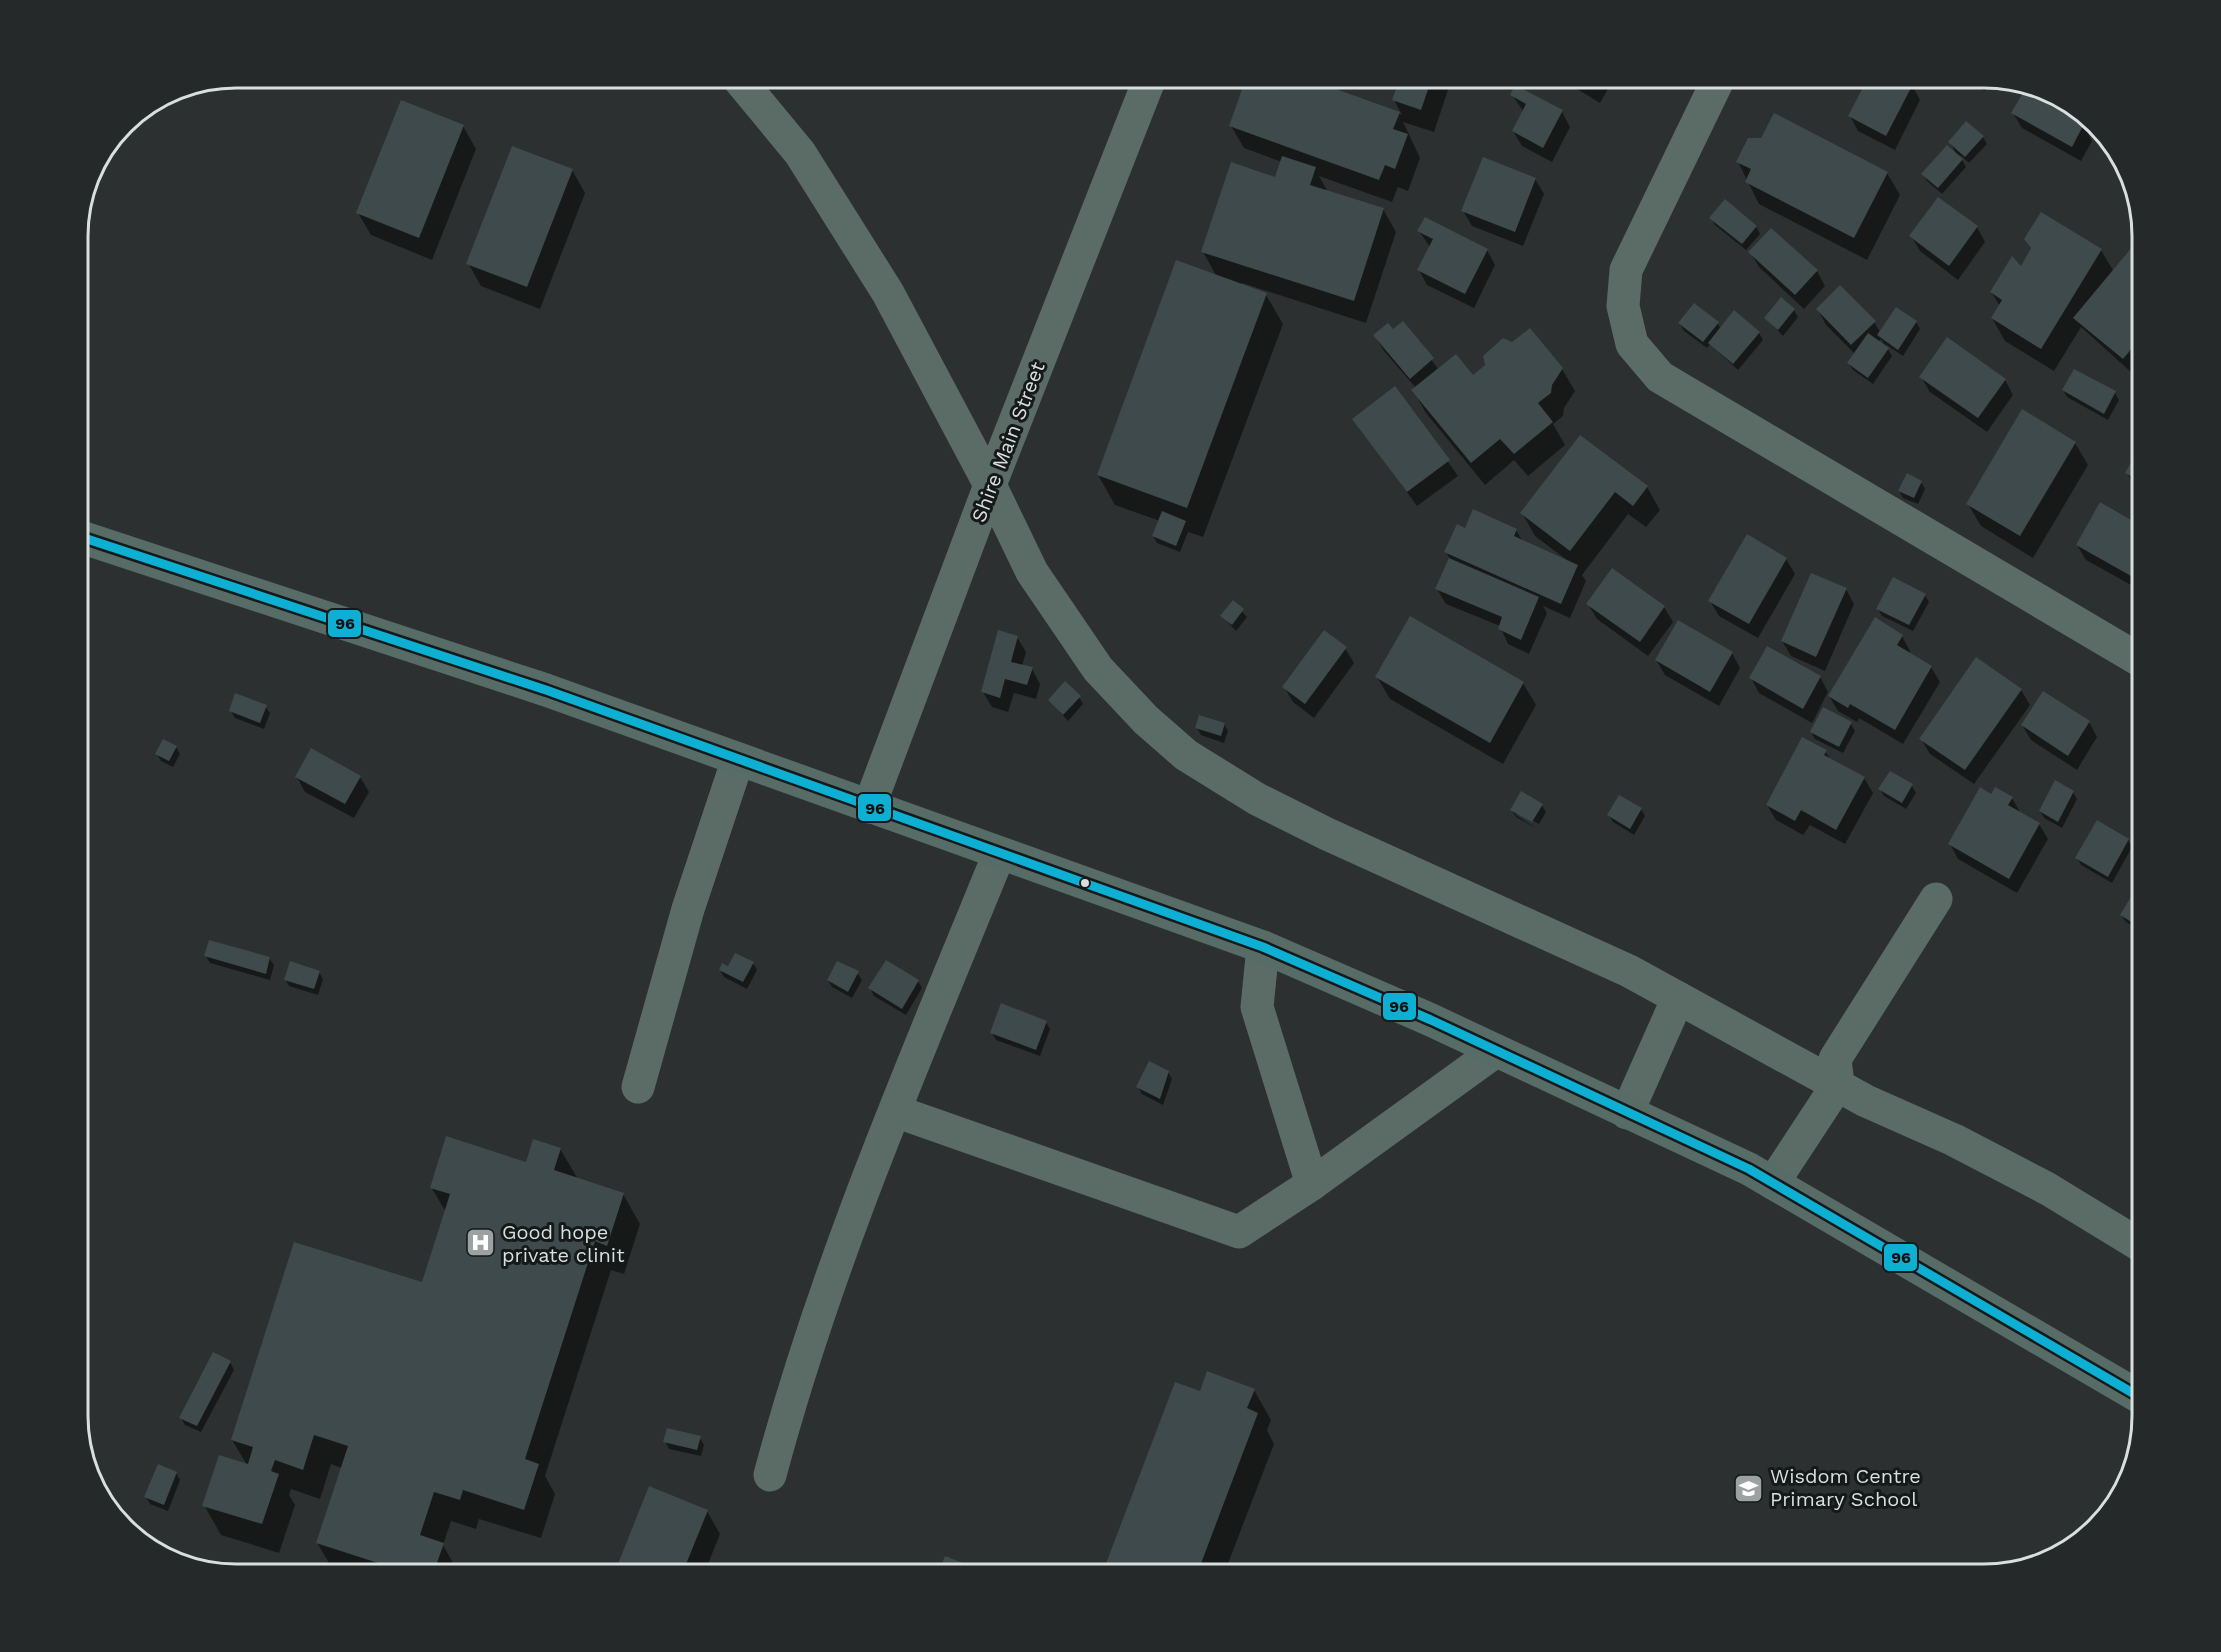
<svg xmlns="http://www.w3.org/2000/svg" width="2221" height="1652" font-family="'Work Sans',sans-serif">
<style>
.shadow{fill:#0007;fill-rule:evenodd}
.building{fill:#3e4a4b}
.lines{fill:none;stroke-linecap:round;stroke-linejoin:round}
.minor{stroke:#5b6c66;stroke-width:33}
.major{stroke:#576c66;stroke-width:33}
.bus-1-casing{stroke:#151919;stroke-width:14}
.bus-1{stroke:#0dafd3;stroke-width:9}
.bus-dot{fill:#d9dfde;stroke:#151919;stroke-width:2}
.labels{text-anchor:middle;stroke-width:6;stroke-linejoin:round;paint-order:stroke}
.street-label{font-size:20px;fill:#d9dfde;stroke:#151919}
.poi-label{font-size:20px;fill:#d9dfde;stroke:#151919;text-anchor:start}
.rim{fill:none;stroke:#d9dfde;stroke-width:3}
.line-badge{stroke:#151919;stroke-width:2}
.pale-badge-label{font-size:16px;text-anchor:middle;font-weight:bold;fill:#111}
</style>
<rect width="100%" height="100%" fill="#2c3030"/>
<!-- shadow -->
<g class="shadow">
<polygon points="1248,78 1322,78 1320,85 1402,115 1394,100 1402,78 1452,78 1434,132 1403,122 1420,158 1408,191 1398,187 1392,202 1319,176 1328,192 1383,209 1396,232 1366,323 1242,283 1241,286 1266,295 1283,324 1203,537 1188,532 1180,552 1157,543 1153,536 1160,521 1115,505 1098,475 1217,277 1203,252 1276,179 1282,162 1244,148 1231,126"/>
<polygon points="1559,78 1614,78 1600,103"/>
<polygon points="1862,78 1897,78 1912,85 1920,100 1895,150 1858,131 1850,116 1868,81"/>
<polygon points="1959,78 1985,78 1991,79 1985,91"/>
<polygon points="2006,82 2036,87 2081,110 2087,117 2083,125 2092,141 2081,161 2022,128 2013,113 2023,96 2012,90"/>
<polygon points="1512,95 1562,112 1570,127 1552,162 1522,146 1513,131 1524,112"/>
<polygon points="463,126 476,149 432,260 371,235 358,213"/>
<polygon points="1983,137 1987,144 1969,163 1959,154 1966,167 1942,194 1927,181 1923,174 1957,155 1950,142"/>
<polygon points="1738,162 1887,173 1900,195 1867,260 1759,204"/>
<polygon points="572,170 585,193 540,309 481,286 468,263"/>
<polygon points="1535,179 1544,194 1523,246 1472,226 1463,211"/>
<polygon points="1711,218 1756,226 1760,234 1746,250 1715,225"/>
<polygon points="1977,227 1985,242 1958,280 1920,251 1911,236"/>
<polygon points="1419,231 1487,250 1495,265 1474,308 1427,285 1419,270 1430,247"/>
<polygon points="2143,236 2143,360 2132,373 2081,327 2054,371 2005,341 1992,318 2000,306 1991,292 2101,250 2114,272"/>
<polygon points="1750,252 1817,271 1825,286 1804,309 1759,267"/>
<polygon points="1794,310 1798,317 1783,336 1766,318"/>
<path d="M1818 310 1874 322 1880 332 1916 322 1920 329 1903 356 1885 344 1892 356 1873 384 1853 370 1848 363 1855 354 1826 325ZM1881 339 1886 347 1878 342Z"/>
<polygon points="1403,323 1439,370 1472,377 1487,365 1562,369 1575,391 1564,408 1563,416 1553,424 1565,445 1528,476 1514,460 1485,485 1426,413 1413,390 1416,388 1384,351 1375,336 1392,332"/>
<polygon points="1717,323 1721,329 1759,333 1763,340 1738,370 1710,344 1707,348 1684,331 1680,324"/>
<polygon points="2075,371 2115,393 2119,400 2108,420 2067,397 2063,390"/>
<polygon points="1921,377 2005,380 2013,395 1987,432 1930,392"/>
<polygon points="1395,388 1458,476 1417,506 1354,419"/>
<polygon points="1580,437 1647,487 1660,510 1646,527 1628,514 1582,575 1586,581 1570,618 1543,606 1547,613 1529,654 1508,644 1500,626 1446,604 1437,589 1450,559 1446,552 1465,530 1516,530 1523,542 1567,560 1535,536 1522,513"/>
<polygon points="2075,443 2088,465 2033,558 1981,526 1968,504"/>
<polygon points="2143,456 2143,487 2131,480 2127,473"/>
<polygon points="1921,482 1925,489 1918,504 1903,498 1899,491"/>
<polygon points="2143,528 2143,584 2140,590 2086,560 2077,545"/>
<polygon points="1786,559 1795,574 1758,638 1719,616 1710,601"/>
<polygon points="1846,589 1854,604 1825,671 1791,656 1782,641"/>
<polygon points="1925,595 1929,602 1913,631 1882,616 1878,609"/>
<polygon points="1233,602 1247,617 1236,631 1222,616"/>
<polygon points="1588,604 1664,607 1673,622 1648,656 1597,619"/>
<polygon points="1902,636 1910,651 1909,653 1931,667 1940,682 1903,744 1859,718 1857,722 1838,711 1829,696"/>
<polygon points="1017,637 1026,652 1022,666 1032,669 1040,684 1036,699 1014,693 1008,712 992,707 983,692"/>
<polygon points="1345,648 1354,663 1314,718 1293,702 1284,687"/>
<polygon points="1732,653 1740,668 1719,706 1665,675 1656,660"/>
<polygon points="1377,677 1523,683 1536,705 1503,764 1390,699"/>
<polygon points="1820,677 1828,692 1812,723 1759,693 1751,678"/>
<polygon points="2021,690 2030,705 1974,784 1930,754 1921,739"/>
<polygon points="1079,697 1083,704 1068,721 1049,700"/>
<polygon points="265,706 270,713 264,729 235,718 231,711"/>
<polygon points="2089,722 2097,737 2077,770 2031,740 2022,725"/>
<polygon points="1224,724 1228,731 1224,743 1201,735 1197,728"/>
<polygon points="1851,724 1855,731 1843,753 1815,739 1811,732"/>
<polygon points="176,747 180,754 173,767 161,761 157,754"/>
<polygon points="1825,751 1831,760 1864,778 1873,793 1845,844 1810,825 1803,835 1776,820 1767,805"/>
<polygon points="297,777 360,777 369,792 354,818 305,792"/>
<polygon points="1912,786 1916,793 1906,809 1884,796 1880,789"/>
<polygon points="1996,789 2012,798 2021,814 2039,824 2048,839 2017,893 1958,859 1950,844"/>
<polygon points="2073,792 2077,799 2062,828 2044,818 2040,811"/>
<polygon points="1620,797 1641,809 1645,816 1634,835 1613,822 1609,815"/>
<polygon points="1542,805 1546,812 1539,824 1516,811 1516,815 1536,828 1516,817 1512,810"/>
<polygon points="2128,840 2132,847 2112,883 2081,865 2077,858"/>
<polygon points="2143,886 2143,933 2126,922 2121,915"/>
<polygon points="206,956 269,958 274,965 270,980 210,963"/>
<polygon points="753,963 757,970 747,989 724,977 720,970"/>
<polygon points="319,972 323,979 318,995 289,986 285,979"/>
<polygon points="857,973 862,980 852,998 832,987 828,980"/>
<polygon points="918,981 922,988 906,1015 874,996 870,988"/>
<polygon points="1046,1022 1050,1029 1040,1056 996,1040 992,1033"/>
<polygon points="1168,1072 1172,1079 1163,1105 1142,1094 1138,1087"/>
<polygon points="2143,1090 2143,1116 2135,1103"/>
<polygon points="560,1149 578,1179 623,1194 640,1224 624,1274 611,1270 545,1476 555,1494 541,1538 479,1519 476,1529 451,1521 443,1545 459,1574 335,1573 317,1543 342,1468 331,1464 320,1499 291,1489 289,1495 295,1505 279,1553 221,1535 204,1505 247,1465 232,1440 423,1284 446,1212 431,1187 527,1164"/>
<polygon points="230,1362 234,1370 201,1432 185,1425 181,1418"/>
<polygon points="1254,1390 1271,1420 1267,1430 1274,1444 1224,1574 1104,1574 1201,1393"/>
<polygon points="700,1438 704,1445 701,1456 669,1449 665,1441"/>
<polygon points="176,1473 180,1480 168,1511 150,1504 146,1497"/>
<polygon points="707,1511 720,1534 704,1574 615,1574"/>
</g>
<!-- building -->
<g class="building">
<polygon points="1246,78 1305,78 1400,112 1393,129 1408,134 1395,169 1385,165 1379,180 1229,126"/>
<polygon points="1400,78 1432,78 1421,110 1392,100"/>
<polygon points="1572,78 1597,78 1591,89"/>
<polygon points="1868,78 1901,78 1913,84 1886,136 1848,116"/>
<polygon points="2019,84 2036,87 2076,108 2074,111"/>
<polygon points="1515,85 1563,110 1543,148 1512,131 1526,104 1510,95"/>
<polygon points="2024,91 2084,124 2072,147 2011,113"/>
<polygon points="401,100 464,125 419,238 356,213"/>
<polygon points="1774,113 1888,172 1854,238 1745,182 1751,169 1736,162 1748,138 1761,138"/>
<polygon points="1966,121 1984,136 1965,157 1948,142"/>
<polygon points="1947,145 1963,159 1938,188 1921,174"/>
<polygon points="512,146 573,169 527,287 466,264"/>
<polygon points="1282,156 1316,167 1310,185 1384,208 1354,301 1201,252 1231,162 1275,177"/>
<polygon points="1483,157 1536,178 1515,232 1461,211"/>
<polygon points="1938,197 1978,226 1949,266 1909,236"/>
<polygon points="1725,199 1757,226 1742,244 1709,218"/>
<polygon points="2041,212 2102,249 2041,349 1991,318 2002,300 1990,292 2012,256 2021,266 2031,248 2024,239"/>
<polygon points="1425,217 1488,249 1465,294 1417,270 1433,239 1417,231"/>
<polygon points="1771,228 1818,270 1795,295 1748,252"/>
<polygon points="2143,234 2143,335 2123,359 2073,318"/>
<polygon points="1176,260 1267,293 1187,508 1097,475"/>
<polygon points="1840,285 1876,321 1851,345 1816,309"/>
<polygon points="1781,297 1795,309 1778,330 1764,318"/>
<polygon points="1694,303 1719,322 1703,342 1678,323"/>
<polygon points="1896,307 1917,321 1898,350 1877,335"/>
<polygon points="1734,310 1760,332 1733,364 1708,343"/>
<polygon points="1403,321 1434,358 1410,379 1373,335 1388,323 1393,329"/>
<polygon points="1530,328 1563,368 1552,385 1551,393 1538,403 1553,422 1514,454 1500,439 1471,463 1411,390 1456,354 1473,375 1485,365 1483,356 1503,338 1512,342"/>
<polygon points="1868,333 1889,348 1868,378 1847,363"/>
<polygon points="1947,337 2006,379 1978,418 1919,377"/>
<polygon points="2074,369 2116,391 2104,414 2062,390"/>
<polygon points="1395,386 1450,460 1407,492 1352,419"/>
<polygon points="2022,409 2076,442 2020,536 1966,504"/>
<polygon points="1580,435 1648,486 1633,506 1615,492 1570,551 1520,513"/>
<polygon points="2137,452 2143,455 2143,483 2125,473"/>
<polygon points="1907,473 1922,481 1914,498 1898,491"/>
<polygon points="2100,502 2143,527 2143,555 2131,576 2076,545"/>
<polygon points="1473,509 1517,529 1514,536 1578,565 1561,604 1444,552 1457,524 1465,528"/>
<polygon points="1162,511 1186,521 1176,546 1152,536"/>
<polygon points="1747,534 1787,558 1749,624 1708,601"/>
<polygon points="1449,558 1539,597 1521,640 1498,629 1502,617 1435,589"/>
<polygon points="1612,568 1665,606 1640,642 1586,604"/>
<polygon points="1811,573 1847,588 1816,657 1781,641"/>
<polygon points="1893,577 1926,594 1909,625 1876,609"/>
<polygon points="1233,600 1244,609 1232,625 1220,616"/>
<polygon points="1410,616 1524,682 1490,743 1375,677"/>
<polygon points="1875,617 1903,635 1897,645 1932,666 1895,730 1850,704 1848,708 1828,696"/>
<polygon points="1678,620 1733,652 1710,692 1655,660"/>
<polygon points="998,630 1018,636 1011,662 1033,667 1027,685 1005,679 1000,698 981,692"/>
<polygon points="1324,630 1347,647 1305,704 1282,687"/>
<polygon points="1767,646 1821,676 1803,709 1749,678"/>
<polygon points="1976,657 2022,689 1965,770 1919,739"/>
<polygon points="1065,681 1081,696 1063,715 1048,700"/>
<polygon points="2043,691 2090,721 2068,756 2021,725"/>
<polygon points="235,693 267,705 260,723 229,711"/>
<polygon points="1823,707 1852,722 1839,747 1810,732"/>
<polygon points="1199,715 1225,723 1221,736 1195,728"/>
<polygon points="1802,737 1827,750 1824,755 1865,777 1836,830 1801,810 1795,821 1766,805"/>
<polygon points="163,739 177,746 169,761 155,754"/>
<polygon points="311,748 361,776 345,804 295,777"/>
<polygon points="1890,771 1913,784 1902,803 1878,789"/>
<polygon points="2055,780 2074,791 2058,822 2039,811"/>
<polygon points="1980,787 1991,794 1995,787 2013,797 2008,805 2040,823 2009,879 1948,844"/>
<polygon points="1521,791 1543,804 1532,822 1510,810"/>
<polygon points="1619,795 1642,808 1630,829 1607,815"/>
<polygon points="2097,820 2129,839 2108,877 2075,858"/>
<polygon points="2140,882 2143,884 2143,929 2120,915"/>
<polygon points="209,940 270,957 266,974 204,956"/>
<polygon points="735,953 754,962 743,982 719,970 722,963 728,966"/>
<polygon points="886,960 919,980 902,1009 868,988"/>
<polygon points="290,961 320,971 314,989 284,980"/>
<polygon points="837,961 859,971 848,992 827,980"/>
<polygon points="1001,1003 1047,1021 1036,1050 990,1033"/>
<polygon points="1149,1061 1169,1071 1160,1099 1136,1087"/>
<polygon points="2143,1087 2143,1109 2134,1103"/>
<polygon points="446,1136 526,1162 533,1139 561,1148 554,1170 624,1193 607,1246 595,1241 525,1459 539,1464 524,1510 463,1490 460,1500 434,1492 420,1535 444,1543 433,1574 412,1574 316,1543 348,1446 314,1435 303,1470 275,1460 271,1471 279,1474 262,1524 202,1506 219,1455 248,1464 253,1447 231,1440 294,1242 422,1282 450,1194 430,1188"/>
<polygon points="213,1352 231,1361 197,1426 179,1418"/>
<polygon points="1207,1371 1255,1389 1247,1408 1258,1413 1197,1574 1102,1574 1175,1382 1200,1391"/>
<polygon points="667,1428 701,1436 697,1450 663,1442"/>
<polygon points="158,1464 177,1472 164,1505 144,1497"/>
<polygon points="649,1486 708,1510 682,1574 614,1574"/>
<polygon points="945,1556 991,1574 938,1574"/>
</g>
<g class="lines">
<!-- minor -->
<g class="minor">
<polyline points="738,78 800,153 888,293 990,485 1032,572 1098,669 1146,720 1186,755 1257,799 1327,834 1629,971 1866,1101 1954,1140 2048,1189 2143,1247"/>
<polyline points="1719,78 1626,270 1623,306 1632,344 1660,377 2143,662"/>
<polyline points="869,807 990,485 1150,78"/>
<polyline points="1263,947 1257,1007 1312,1184"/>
<polyline points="638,1087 688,909 738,759"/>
<polyline points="895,1111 1239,1232 1312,1184 1496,1051"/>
<polyline points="1627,1113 1678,998"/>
<polyline points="1773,1183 1838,1084 1835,1059 1936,899"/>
<path d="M770 1475C827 1261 916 1058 999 854"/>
</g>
<!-- major -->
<polyline class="major" points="78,536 546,690 1263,947 1431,1020 1749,1169 2143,1399"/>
<defs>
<polyline id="bus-1" points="78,536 546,690 1263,947 1431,1020 1749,1169 2143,1399"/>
</defs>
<!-- bus-1 casing -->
<use href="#bus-1" class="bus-1-casing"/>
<!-- bus-1 -->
<use href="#bus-1" class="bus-1"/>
</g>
<!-- icons -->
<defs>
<symbol id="hospital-square" viewBox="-11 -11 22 22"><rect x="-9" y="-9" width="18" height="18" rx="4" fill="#9ca2a1" stroke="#151919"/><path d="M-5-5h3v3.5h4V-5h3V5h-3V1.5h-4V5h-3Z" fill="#fff"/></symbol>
<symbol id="school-square" viewBox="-11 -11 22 22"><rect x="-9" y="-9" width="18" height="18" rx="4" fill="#9ca2a1" stroke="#151919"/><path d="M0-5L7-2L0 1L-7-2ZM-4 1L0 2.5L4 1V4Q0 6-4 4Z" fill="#fff"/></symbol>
</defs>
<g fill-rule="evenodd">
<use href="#hospital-square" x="464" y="1226" width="33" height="33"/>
<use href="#school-square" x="1732" y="1472" width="33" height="33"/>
</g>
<!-- markers -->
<circle class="bus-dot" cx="1085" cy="883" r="5"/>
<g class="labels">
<!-- street labels -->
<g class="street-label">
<text transform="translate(1008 442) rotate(-69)" y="7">Shire Main Street</text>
</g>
<!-- poi labels -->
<g class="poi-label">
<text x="502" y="1239">Good hope<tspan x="502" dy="23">private clinit</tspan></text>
<text x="1770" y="1483">Wisdom Centre<tspan x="1770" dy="23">Primary School</tspan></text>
</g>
</g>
<!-- crop -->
<path d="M0 0H2221V1652H0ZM236 88H1984A148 148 0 0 1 2132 236V1416A148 148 0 0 1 1984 1564H236A148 148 0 0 1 88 1416V236A148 148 0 0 1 236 88Z" fill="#252929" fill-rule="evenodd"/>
<path class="rim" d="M236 88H1984A148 148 0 0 1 2132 236V1416A148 148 0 0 1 1984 1564H236A148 148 0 0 1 88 1416V236A148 148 0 0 1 236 88Z"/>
<g class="line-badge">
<rect x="327" y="609" width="35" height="29" rx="6" fill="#0dafd3"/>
<rect x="857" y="793" width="35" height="29" rx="6" fill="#0dafd3"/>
<rect x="1382" y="992" width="35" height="29" rx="6" fill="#0dafd3"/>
<rect x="1883" y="1243" width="35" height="29" rx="6" fill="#0dafd3"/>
</g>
<g class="pale-badge-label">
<text x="345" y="629">96</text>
<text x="875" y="814">96</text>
<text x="1399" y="1012">96</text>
<text x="1901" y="1263">96</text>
</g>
</svg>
